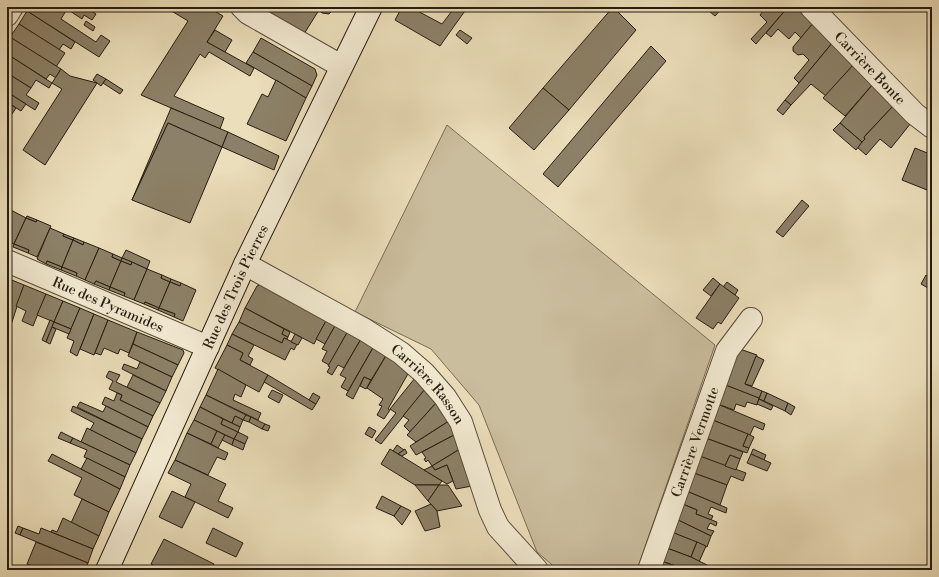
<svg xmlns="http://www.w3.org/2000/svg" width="939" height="577" font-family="'Libre Bodoni',serif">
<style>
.green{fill:#cabd9d;stroke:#786d56}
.building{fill:#8c8168;stroke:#261d0f}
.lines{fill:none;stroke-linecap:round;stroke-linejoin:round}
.street-casing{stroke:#574d3a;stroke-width:24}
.secondary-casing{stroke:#261d0f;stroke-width:24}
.street{stroke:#f2ead2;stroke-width:22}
.secondary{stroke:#f2ead2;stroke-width:22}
.labels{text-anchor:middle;stroke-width:3;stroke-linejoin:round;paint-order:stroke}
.street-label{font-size:14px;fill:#261d0f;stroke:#f2ead2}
</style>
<rect width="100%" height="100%" fill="#ebdeba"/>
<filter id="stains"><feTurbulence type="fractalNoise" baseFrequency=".005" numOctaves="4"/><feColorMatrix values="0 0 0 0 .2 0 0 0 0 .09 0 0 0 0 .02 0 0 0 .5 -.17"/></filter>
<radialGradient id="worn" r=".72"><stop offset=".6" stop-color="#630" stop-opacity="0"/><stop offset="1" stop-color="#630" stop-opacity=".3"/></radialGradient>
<!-- green -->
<polygon class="green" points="447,125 715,345 637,570 558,570 537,552 479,405 431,349 355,312"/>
<!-- building -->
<g class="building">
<polygon points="30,7 64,7 67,9 61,19 96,42 101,35 110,41 99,57 27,11"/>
<polygon points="64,7 86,7 96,14 92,20 84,15 82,19"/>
<polygon points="165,7 212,7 213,10 223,16 207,42 254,68 250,76 209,52 205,58 200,54 174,96 224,118 220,129 141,95 188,21"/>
<polygon points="265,7 335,7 329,14 322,13 319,10 304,34 267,11"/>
<polygon points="402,7 410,7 442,24 455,7 467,8 440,46 395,20"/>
<polygon points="613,7 636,30 569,110 543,88"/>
<polygon points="712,7 723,7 715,16 709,11"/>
<polygon points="766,7 788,7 756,44 751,39 767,22 760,15"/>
<polygon points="788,7 799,7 814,22 801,38 795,32 789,39 778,29 771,37 766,33"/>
<polygon points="27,11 75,42 71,49 63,44 59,50 19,24"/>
<polygon points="86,21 95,27 93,31 84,25"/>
<polygon points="814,22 833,42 799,83 794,78 809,60 803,54 798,55 793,51 793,47"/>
<polygon points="19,24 65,53 56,67 10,37"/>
<polygon points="215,30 232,40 225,52 207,42"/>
<polygon points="460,30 472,38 467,44 456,35"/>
<polygon points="10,37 61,69 56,78 50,74 46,79 7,54 7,42"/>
<polygon points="261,38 315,69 317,75 312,86 253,52"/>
<polygon points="833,42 854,64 826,96 811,84 791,105 785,100"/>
<polygon points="651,46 666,61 558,187 543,174"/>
<polygon points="253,52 312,86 306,98 246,63"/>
<polygon points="7,54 52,83 49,88 36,80 31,88 7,73"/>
<polygon points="854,64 873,84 845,116 823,98"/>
<polygon points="61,69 70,76 97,83 45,165 23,150 62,89 52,83"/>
<polygon points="7,73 31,88 26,95 39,103 35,110 7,92"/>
<polygon points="97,74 106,79 101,86 93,80"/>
<polygon points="106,79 123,90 120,94 103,83"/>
<polygon points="276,80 306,98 286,141 247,124 262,94 268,97"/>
<polygon points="873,84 894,105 864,137 865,139 862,142 840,123"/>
<polygon points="543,88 569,110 534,150 509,128"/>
<polygon points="7,92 26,104 21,111 7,102"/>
<polygon points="785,100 791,105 783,115 777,110"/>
<polygon points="7,102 16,108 12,114 7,111"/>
<polygon points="894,105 911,123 891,148 880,139 866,155 857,147 865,139 864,137"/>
<polygon points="171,108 228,132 222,147 168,123 132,200"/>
<polygon points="168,123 222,147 190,223 132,200"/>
<polygon points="840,123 862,142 856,150 833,130"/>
<polygon points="228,132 279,156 274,170 222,147"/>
<polygon points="915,148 932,155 932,192 902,180"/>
<polygon points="802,200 809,206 783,237 776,232"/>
<polygon points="7,208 26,218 14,244 7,241"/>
<polygon points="27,216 37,220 36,222 26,218"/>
<polygon points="26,218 36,222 37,220 51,226 37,257 28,253 29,250 14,244"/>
<polygon points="50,228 64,234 63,236 73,240 62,267 47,261 46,264 37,259"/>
<polygon points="64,234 74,238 73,240 63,236"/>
<polygon points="74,238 84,242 83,245 73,240"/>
<polygon points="73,240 83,245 84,242 99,248 85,280 76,276 77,273 62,267"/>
<polygon points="14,244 29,250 28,253 13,247"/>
<polygon points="99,248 113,254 112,257 121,261 110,287 96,281 94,284 85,280"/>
<polygon points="126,250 150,261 147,269 122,258"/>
<polygon points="113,254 122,258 121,261 112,257"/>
<polygon points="122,258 132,262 131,265 121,261"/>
<polygon points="47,261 62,267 61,270 46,264"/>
<polygon points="121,261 131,265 132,262 147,269 134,300 124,296 125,293 110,287"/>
<polygon points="62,267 77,273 76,276 61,270"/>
<polygon points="147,269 162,275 161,278 170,282 159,308 145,302 144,304 134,300"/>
<polygon points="162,275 171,279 170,282 161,278"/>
<polygon points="926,275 932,279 928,288 921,284"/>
<polygon points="7,278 24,285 11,325 7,324"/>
<polygon points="713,278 720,284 711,296 703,290"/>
<polygon points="171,279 181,283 180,286 170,282"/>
<polygon points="96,281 110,287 109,290 94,284"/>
<polygon points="170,282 180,286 181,283 196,290 183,321 174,317 175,314 159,308"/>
<polygon points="727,282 738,290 735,295 723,287"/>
<polygon points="263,284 327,319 314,344 245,308 257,286"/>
<polygon points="720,284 739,298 721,324 718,322 713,329 696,318"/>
<polygon points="24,285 46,294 33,326 22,321 26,311 16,306"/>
<polygon points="110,287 125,293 124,296 109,290"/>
<polygon points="46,294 63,301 54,322 37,315"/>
<polygon points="63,301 80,308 71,329 54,322"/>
<polygon points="145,302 159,308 158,310 144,304"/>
<polygon points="80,308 94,314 77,356 70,352 74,341 67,338"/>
<polygon points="159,308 175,314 174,317 158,310"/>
<polygon points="245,308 284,329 282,334 288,337 287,339 284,338 282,343 239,322"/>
<polygon points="94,314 108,320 94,355 80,349"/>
<polygon points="327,319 336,324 325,344 316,339"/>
<polygon points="50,320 54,322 46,342 42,340"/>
<polygon points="108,320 137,332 129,353 120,349 118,354 104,348 101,355 95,353"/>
<polygon points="54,322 71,329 69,334 52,327"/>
<polygon points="239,322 282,343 284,338 297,344 294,350 291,348 285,360 277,356 232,334"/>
<polygon points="336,324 348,331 329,365 322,361 327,351 322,349"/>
<polygon points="52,327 56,329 50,344 46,342"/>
<polygon points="284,329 290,332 288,337 282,334"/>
<polygon points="348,331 361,339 344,368 338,365 332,375 327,372 330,367 328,366"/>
<polygon points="137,332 183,350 184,353 178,365 133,344"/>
<polygon points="232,334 254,345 248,356 253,359 250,365 240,360 243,353 227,345"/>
<polygon points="295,334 302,338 298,345 291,342"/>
<polygon points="361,339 374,346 348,391 341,387 346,378 340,375"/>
<polygon points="133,344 178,365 172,377 128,356"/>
<polygon points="227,345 243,353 240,360 268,375 259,392 215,368"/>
<polygon points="374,346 387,354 371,380 364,377 353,399 346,395"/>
<polygon points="737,348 757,355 745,384 762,391 759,399 723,384"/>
<polygon points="387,354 409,372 388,409 390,410 384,419 377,415 382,406 379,405 383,399 367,388"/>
<polygon points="756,356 764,360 752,386 745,384"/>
<polygon points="140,362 172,377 166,391 122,369 124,364 137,369"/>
<polygon points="218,369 246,385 241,397 235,394 233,400 261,413 258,420 206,395"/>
<polygon points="109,371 120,375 116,382 160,403 153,416 120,400 122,395 109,389 113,381 106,377"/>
<polygon points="133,375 166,391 160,403 127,387"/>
<polygon points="268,375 316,404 312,410 264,382"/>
<polygon points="364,377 371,380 366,389 360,386"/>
<polygon points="415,378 425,389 381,444 375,440 396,413 390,409"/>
<polygon points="723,384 759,398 757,405 747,402 745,407 736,404 734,410 715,403"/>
<polygon points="425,389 436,403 410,432 404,426 409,420 403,416"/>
<polygon points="272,390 283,395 279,403 268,397"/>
<polygon points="762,391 767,393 764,401 759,399"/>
<polygon points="117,393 122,395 120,400 153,416 148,427 102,404 105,397 114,401"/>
<polygon points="313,393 320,397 316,404 309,400"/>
<polygon points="767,393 788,403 785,411 764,401"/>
<polygon points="206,395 246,415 243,420 235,416 232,423 200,407"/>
<polygon points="759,399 773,406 771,410 757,404"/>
<polygon points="80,402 103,412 106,406 148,427 142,439 77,407"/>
<polygon points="436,403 449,421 416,442 407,435"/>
<polygon points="715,403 765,424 763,430 754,426 750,435 710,419"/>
<polygon points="788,403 795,407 791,415 785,411"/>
<polygon points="73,406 142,439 136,453 90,430 94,423 71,411"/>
<polygon points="200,407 223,419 221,424 238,432 234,439 194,420"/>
<polygon points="246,415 251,417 249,422 243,420"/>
<polygon points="235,416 243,420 240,427 232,423"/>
<polygon points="251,417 265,424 262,429 249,422"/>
<polygon points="223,419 240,427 238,432 221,424"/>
<polygon points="710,419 748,434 743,446 749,448 747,453 703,437"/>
<polygon points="194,420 217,431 211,444 187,433"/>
<polygon points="449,421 454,435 416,455 410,446"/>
<polygon points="265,424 270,426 268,431 262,429"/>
<polygon points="369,427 376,431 372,438 365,434"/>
<polygon points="87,428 136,453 130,465 81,442"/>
<polygon points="217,431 225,435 218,448 211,444"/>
<polygon points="61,432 73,438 70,443 58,438"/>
<polygon points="238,432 248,437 245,444 234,439"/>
<polygon points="187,433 228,453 225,460 217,457 208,475 175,460"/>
<polygon points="748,434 754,437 749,448 743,446"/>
<polygon points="225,435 234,439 232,445 222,440"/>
<polygon points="454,435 460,449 432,466 428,460 426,462 424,459 426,458 422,452"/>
<polygon points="703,437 743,452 740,459 730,455 725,466 697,455"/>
<polygon points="73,438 130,465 125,477 84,457 87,450 70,443"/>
<polygon points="234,439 245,444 243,450 232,445"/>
<polygon points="397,445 404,450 398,454 393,451"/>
<polygon points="390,449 442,481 439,485 415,485 381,464"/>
<polygon points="405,449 407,453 402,456 398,454"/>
<polygon points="460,449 472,486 456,489 447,465 435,470 432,466"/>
<polygon points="753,449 766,455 764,460 751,454"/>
<polygon points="52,454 120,489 109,512 74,495 82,478 48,461"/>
<polygon points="751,454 771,463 767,471 747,463"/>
<polygon points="697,455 746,473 743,481 731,476 727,485 691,472"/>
<polygon points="730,455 740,459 736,470 725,466"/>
<polygon points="87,458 125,477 120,489 81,469"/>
<polygon points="175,460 226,484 218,501 233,508 228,518 185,497 191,484 168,473"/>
<polygon points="447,465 453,481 447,484 424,470 432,466 435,470"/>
<polygon points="691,472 727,485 720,505 684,490"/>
<polygon points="415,485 439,485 428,501"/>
<polygon points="439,485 448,485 462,506 437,511 428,501"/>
<polygon points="684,490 727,508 726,513 711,507 708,514 713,516 711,520 696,514 697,510 680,503"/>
<polygon points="172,491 195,502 182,528 159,517"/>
<polygon points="382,496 401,506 394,516 376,508"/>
<polygon points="82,499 109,512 99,536 71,523"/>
<polygon points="680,503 697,510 696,514 717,522 716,526 710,523 707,529 714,531 711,536 674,518"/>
<polygon points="431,504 437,511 440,527 425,531 415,511"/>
<polygon points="401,506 411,511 402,525 394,516"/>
<polygon points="63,518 99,536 93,549 51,532 52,530 57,532"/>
<polygon points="674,518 711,536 707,547 669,531"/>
<polygon points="18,526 23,528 20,535 15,533"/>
<polygon points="23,528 39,534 41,528 93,549 88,563 20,535"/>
<polygon points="213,528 243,543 236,557 206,543"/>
<polygon points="669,531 697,542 691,557 664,547"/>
<polygon points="164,539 214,564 212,570 163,570 151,564"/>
<polygon points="36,542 88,563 85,570 41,570 27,564"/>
<polygon points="697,542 706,546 699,562 691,557"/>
<polygon points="664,547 691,557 713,568 712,570 686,570 659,560"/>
<polygon points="659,560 686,570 655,570"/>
</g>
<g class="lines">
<defs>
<g id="street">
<polyline points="242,7 248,13 341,66"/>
<path id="s1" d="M811 7 915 114 932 127"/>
<polyline points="7,15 12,7"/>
<path id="s2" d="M7 261 208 347"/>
<path id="s3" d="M245 264 365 330 401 353 424 373 445 397 461 422 490 510 498 527 537 570"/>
<path id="s4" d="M649 570 727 351 751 319"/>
</g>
<g id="secondary">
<path id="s5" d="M107 570 245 264 371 7"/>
</g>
</defs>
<!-- street casing -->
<use href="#street" class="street-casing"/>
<!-- secondary casing -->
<use href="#secondary" class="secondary-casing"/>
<!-- street -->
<use href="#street" class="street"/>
<!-- secondary -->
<use href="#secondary" class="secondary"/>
</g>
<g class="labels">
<!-- street labels -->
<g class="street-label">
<text dy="5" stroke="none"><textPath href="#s1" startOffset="85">Carrière Bonte</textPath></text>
<text dy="5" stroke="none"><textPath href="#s5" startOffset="311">Rue des Trois Pierres</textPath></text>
<text dy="5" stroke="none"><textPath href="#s2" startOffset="110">Rue des Pyramides</textPath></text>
<text dy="5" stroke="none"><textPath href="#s3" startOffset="221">Carrière Rasson</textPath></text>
<text dy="5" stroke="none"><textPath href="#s4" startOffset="136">Carrière Vermotte</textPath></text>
</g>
</g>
<!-- margin -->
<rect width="939" height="577" fill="none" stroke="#ebdeba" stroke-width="24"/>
<rect x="8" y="8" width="923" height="561" fill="none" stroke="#261d0f" stroke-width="2"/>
<rect x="12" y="12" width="915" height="553" fill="none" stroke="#261d0f"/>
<rect width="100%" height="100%" filter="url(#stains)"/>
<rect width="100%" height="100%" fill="url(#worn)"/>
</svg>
